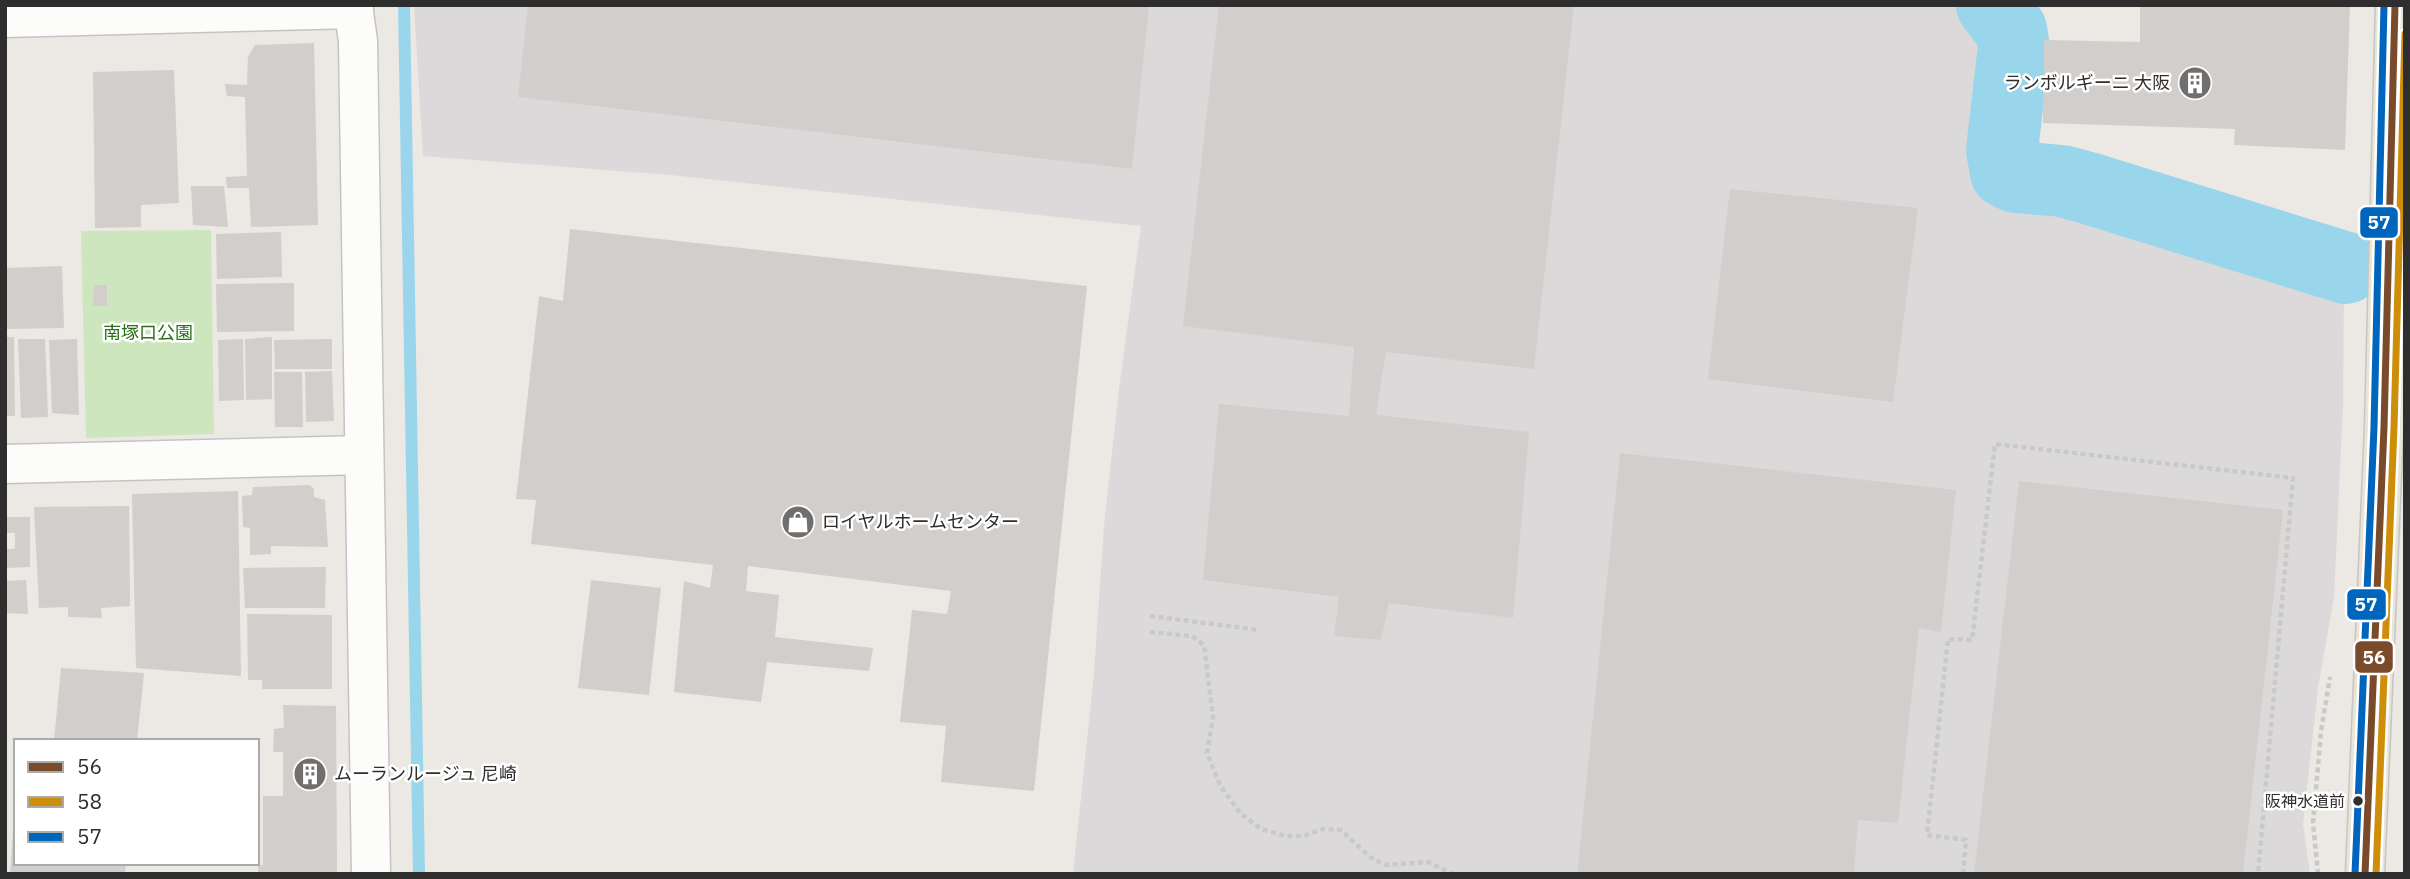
<svg xmlns="http://www.w3.org/2000/svg" width="2410" height="879" font-family="'IBM Plex Sans','Noto Sans JP',sans-serif">
<style>
.industrial{fill:#dcd9db}
.green{fill:#cee6be}
.lines{fill:none;stroke-linecap:round;stroke-linejoin:round}
.stream{stroke:#99d6ec;stroke-width:12}
.river{stroke:#99d6ec;stroke-width:72}
.building{fill:#d1cecb}
.minor-casing{stroke:#c5c4c5;stroke-width:41}
.tertiary-casing{stroke:#c5c4c5;stroke-width:41}
.primary-casing{stroke:#c6c5c4;stroke-width:41}
.path{stroke:#c9c9c8;stroke-width:4.5;stroke-dasharray:5 3.5;stroke-linecap:butt}
.minor{stroke:#fcfcfb;stroke-width:38}
.tertiary{stroke:#fcfcfb;stroke-width:38}
.primary{stroke:#e8e4d6;stroke-width:38}
.bus-1-casing{stroke:#fff;stroke-width:12}
.bus-2-casing{stroke:#fff;stroke-width:12}
.bus-3-casing{stroke:#fff;stroke-width:12}
.bus-1{stroke:#7a4b2a;stroke-width:7}
.bus-2{stroke:#cf8e09;stroke-width:7}
.bus-3{stroke:#0065bd;stroke-width:7}
.bus-dot{fill:#2e2e2e;stroke:#fff;stroke-width:2.5}
.labels{text-anchor:middle;stroke-width:5;stroke-linejoin:round;paint-order:stroke}
.bus-label{font-size:16px;fill:#2e2e2e;stroke:#fff;text-anchor:end}
.poi-label{font-size:18px;fill:#2e2e2e;stroke:#fff;text-anchor:start}
.park-label{font-size:18px;fill:#2c6e1b;stroke:#fff}
.line-badge{stroke:#fff;stroke-width:2.5}
.badge-label{font-size:19px;text-anchor:middle;font-weight:bold;fill:#fff}
</style>
<rect width="100%" height="100%" fill="#ece8e4"/>
<!-- industrial -->
<polygon class="industrial" points="414,5 1984,5 2008,39 1996,160 2001,180 2062,187 2344,284 2343,407 2334,597 2318,688 2303,824 2310,874 1073,874 1094,673 1104,526 1119,389 1141,226 671,175 423,156"/>
<!-- green -->
<polygon class="green" points="211,230 214,434 86,438 81,231"/>
<g class="lines">
<!-- stream -->
<polyline class="stream" points="404,5 419,874"/>
<!-- river -->
<polyline class="river" points="1992,5 2011,30 2014,47 2002,150 2006,172 2016,177 2062,181 2088,188 2346,268"/>
</g>
<!-- building -->
<g class="building">
<polygon points="528,5 1149,5 1132,169 518,97"/>
<polygon points="1219,5 1574,5 1534,369 1386,352 1376,415 1529,432 1513,618 1389,603 1381,640 1334,636 1339,597 1203,580 1219,404 1349,416 1354,347 1183,326"/>
<polygon points="2140,5 2350,5 2345,150 2234,145 2235,129 2043,123 2044,40 2140,42"/>
<polygon points="314,43 318,225 251,227 249,188 227,188 226,177 247,176 245,97 227,96 225,84 247,85 248,57 255,45"/>
<polygon points="174,70 179,203 141,205 141,227 95,228 93,72"/>
<polygon points="191,186 224,186 228,227 193,225"/>
<polygon points="1730,189 1918,208 1893,402 1708,379"/>
<polygon points="570,229 1087,286 1034,791 941,782 946,726 900,722 912,610 947,614 951,591 748,566 746,591 779,595 775,637 873,648 869,671 767,662 761,702 674,692 684,581 710,588 713,565 531,544 536,500 516,499 539,296 563,301"/>
<polygon points="281,232 282,277 217,279 216,234"/>
<polygon points="62,266 64,328 5,329 5,268"/>
<polygon points="294,283 294,331 217,332 216,284"/>
<polygon points="94,285 107,285 107,306 93,306"/>
<polygon points="5,337 14,337 15,416 5,416"/>
<polygon points="272,337 272,399 246,400 245,339"/>
<polygon points="18,339 45,339 48,417 21,418"/>
<polygon points="77,339 79,415 52,413 49,340"/>
<polygon points="243,339 244,400 219,401 218,340"/>
<polygon points="332,339 332,369 275,369 274,340"/>
<polygon points="332,371 334,421 306,422 305,372"/>
<polygon points="274,372 302,372 303,427 275,427"/>
<polygon points="1620,453 1956,490 1941,632 1919,628 1898,823 1858,820 1854,874 1577,874"/>
<polygon points="2019,481 2283,510 2243,874 1974,874"/>
<polygon points="310,485 314,489 314,497 325,500 328,547 271,546 271,554 250,555 250,528 243,527 242,496 252,495 253,487"/>
<polygon points="238,491 241,676 136,668 132,494"/>
<polygon points="129,506 130,606 101,608 102,618 68,617 68,607 39,608 34,507"/>
<polygon points="5,517 30,517 30,567 5,568 5,549 15,549 15,533 5,533"/>
<polygon points="326,567 325,608 245,608 243,568"/>
<polygon points="26,580 28,614 5,613 5,581"/>
<polygon points="591,580 661,588 649,695 578,688"/>
<polygon points="247,614 332,615 332,689 262,689 262,680 248,680"/>
<polygon points="61,668 144,673 137,741 54,741"/>
<polygon points="283,705 336,706 337,874 258,874 258,866 263,865 263,796 283,796 283,752 273,752 274,729 284,728"/>
<polygon points="14,816 16,816 16,863 126,863 125,874 10,874"/>
</g>
<g class="lines">
<defs>
<g id="minor">
<polyline points="5,18 354,9"/>
<polyline points="5,464 364,455"/>
</g>
<polyline id="tertiary" points="353,5 358,41 371,874"/>
<polyline id="primary" points="2365,874 2384,427 2395,5"/>
</defs>
<!-- minor casing -->
<use href="#minor" class="minor-casing"/>
<!-- tertiary casing -->
<use href="#tertiary" class="tertiary-casing"/>
<!-- primary casing -->
<use href="#primary" class="primary-casing"/>
<!-- path -->
<g class="path">
<polyline points="1150,616 1259,630"/>
<polyline points="1150,632 1192,636 1204,645 1213,717 1207,753 1220,785 1240,813 1261,829 1285,836 1304,836 1323,829 1341,830 1370,857 1385,865 1428,862 1453,874"/>
<polyline points="1963,874 1966,840 1927,835 1948,639 1972,640 1995,444 2293,478 2258,874"/>
<polyline points="2318,874 2313,823 2321,731 2330,677"/>
</g>
<!-- minor -->
<use href="#minor" class="minor"/>
<!-- tertiary -->
<use href="#tertiary" class="tertiary"/>
<!-- primary -->
<use href="#primary" class="primary"/>
<defs>
<polyline id="bus-1" points="2365,874 2384,427 2395,5"/>
<polyline id="bus-2" points="2376,874 2394,427 2405,34"/>
<polyline id="bus-3" points="2355,874 2374,427 2384,5"/>
</defs>
<!-- bus-1 casing -->
<use href="#bus-1" class="bus-1-casing"/>
<!-- bus-2 casing -->
<use href="#bus-2" class="bus-2-casing"/>
<!-- bus-3 casing -->
<use href="#bus-3" class="bus-3-casing"/>
<!-- bus-1 -->
<use href="#bus-1" class="bus-1"/>
<!-- bus-2 -->
<use href="#bus-2" class="bus-2"/>
<!-- bus-3 -->
<use href="#bus-3" class="bus-3"/>
</g>
<!-- icons -->
<defs>
<symbol id="building-disc" viewBox="-11 -11 22 22"><circle r="9.5" fill="#706f6e" stroke="#fff"/><path d="M-4-6H4V6H1V3H-1V6H-4ZM-2.5-4.3h1.7v1.8h-1.7ZM.8-4.3h1.7v1.8H.8ZM-2.5-1h1.7V.8h-1.7ZM.8-1h1.7V.8H.8Z" fill="#fff"/></symbol>
<symbol id="shop-disc" viewBox="-11 -11 22 22"><circle r="9.5" fill="#706f6e" stroke="#fff"/><path d="M-5-2.5h2.3a2.7 3.5 0 0 1 5.4 0H5L5.5 6h-11ZM-1.5-2.5h3a1.5 2.3 0 0 0-3 0Z" fill="#fff"/></symbol>
</defs>
<g fill-rule="evenodd">
<use href="#building-disc" x="2176" y="64" width="38" height="38"/>
<use href="#shop-disc" x="779" y="503" width="38" height="38"/>
<use href="#building-disc" x="291" y="755" width="38" height="38"/>
</g>
<!-- markers -->
<circle class="bus-dot" cx="2358" cy="801" r="6"/>
<g class="labels">
<!-- bus labels -->
<g class="bus-label">
<text x="2345" y="807">阪神水道前</text>
</g>
<!-- poi labels -->
<g class="poi-label">
<text x="2170" y="89" text-anchor="end">ランボルギーニ 大阪</text>
<text x="822" y="528">ロイヤルホームセンター</text>
<text x="334" y="780">ムーランルージュ 尼崎</text>
</g>
<!-- park labels -->
<g class="park-label">
<text x="148" y="339">南塚口公園</text>
</g>
</g>
<g class="line-badge">
<rect x="2359" y="206" width="40" height="33" rx="7" fill="#0065bd"/>
<rect x="2346" y="588" width="41" height="33" rx="7" fill="#0065bd"/>
<rect x="2354" y="640" width="40" height="34" rx="7" fill="#7a4b2a"/>
</g>
<g class="badge-label">
<text x="2379" y="229">57</text>
<text x="2366" y="611">57</text>
<text x="2374" y="664">56</text>
</g>
<!-- border -->
<rect width="2410" height="879" fill="none" stroke="#2e2e2e" stroke-width="14"/>
<!-- legend -->
<rect x="14" y="739" width="245" height="126" fill="#ffffff" stroke="#ababab" stroke-width="2"/>
<rect x="28" y="762" width="35" height="10" fill="#7a4b2a" stroke="#ababab" stroke-width="2"/>
<text x="77" y="774" font-size="21" fill="#2e2e2e">56</text>
<rect x="28" y="797" width="35" height="10" fill="#cf8e09" stroke="#ababab" stroke-width="2"/>
<text x="77" y="809" font-size="21" fill="#2e2e2e">58</text>
<rect x="28" y="832" width="35" height="10" fill="#0065bd" stroke="#ababab" stroke-width="2"/>
<text x="77" y="844" font-size="21" fill="#2e2e2e">57</text>
</svg>
